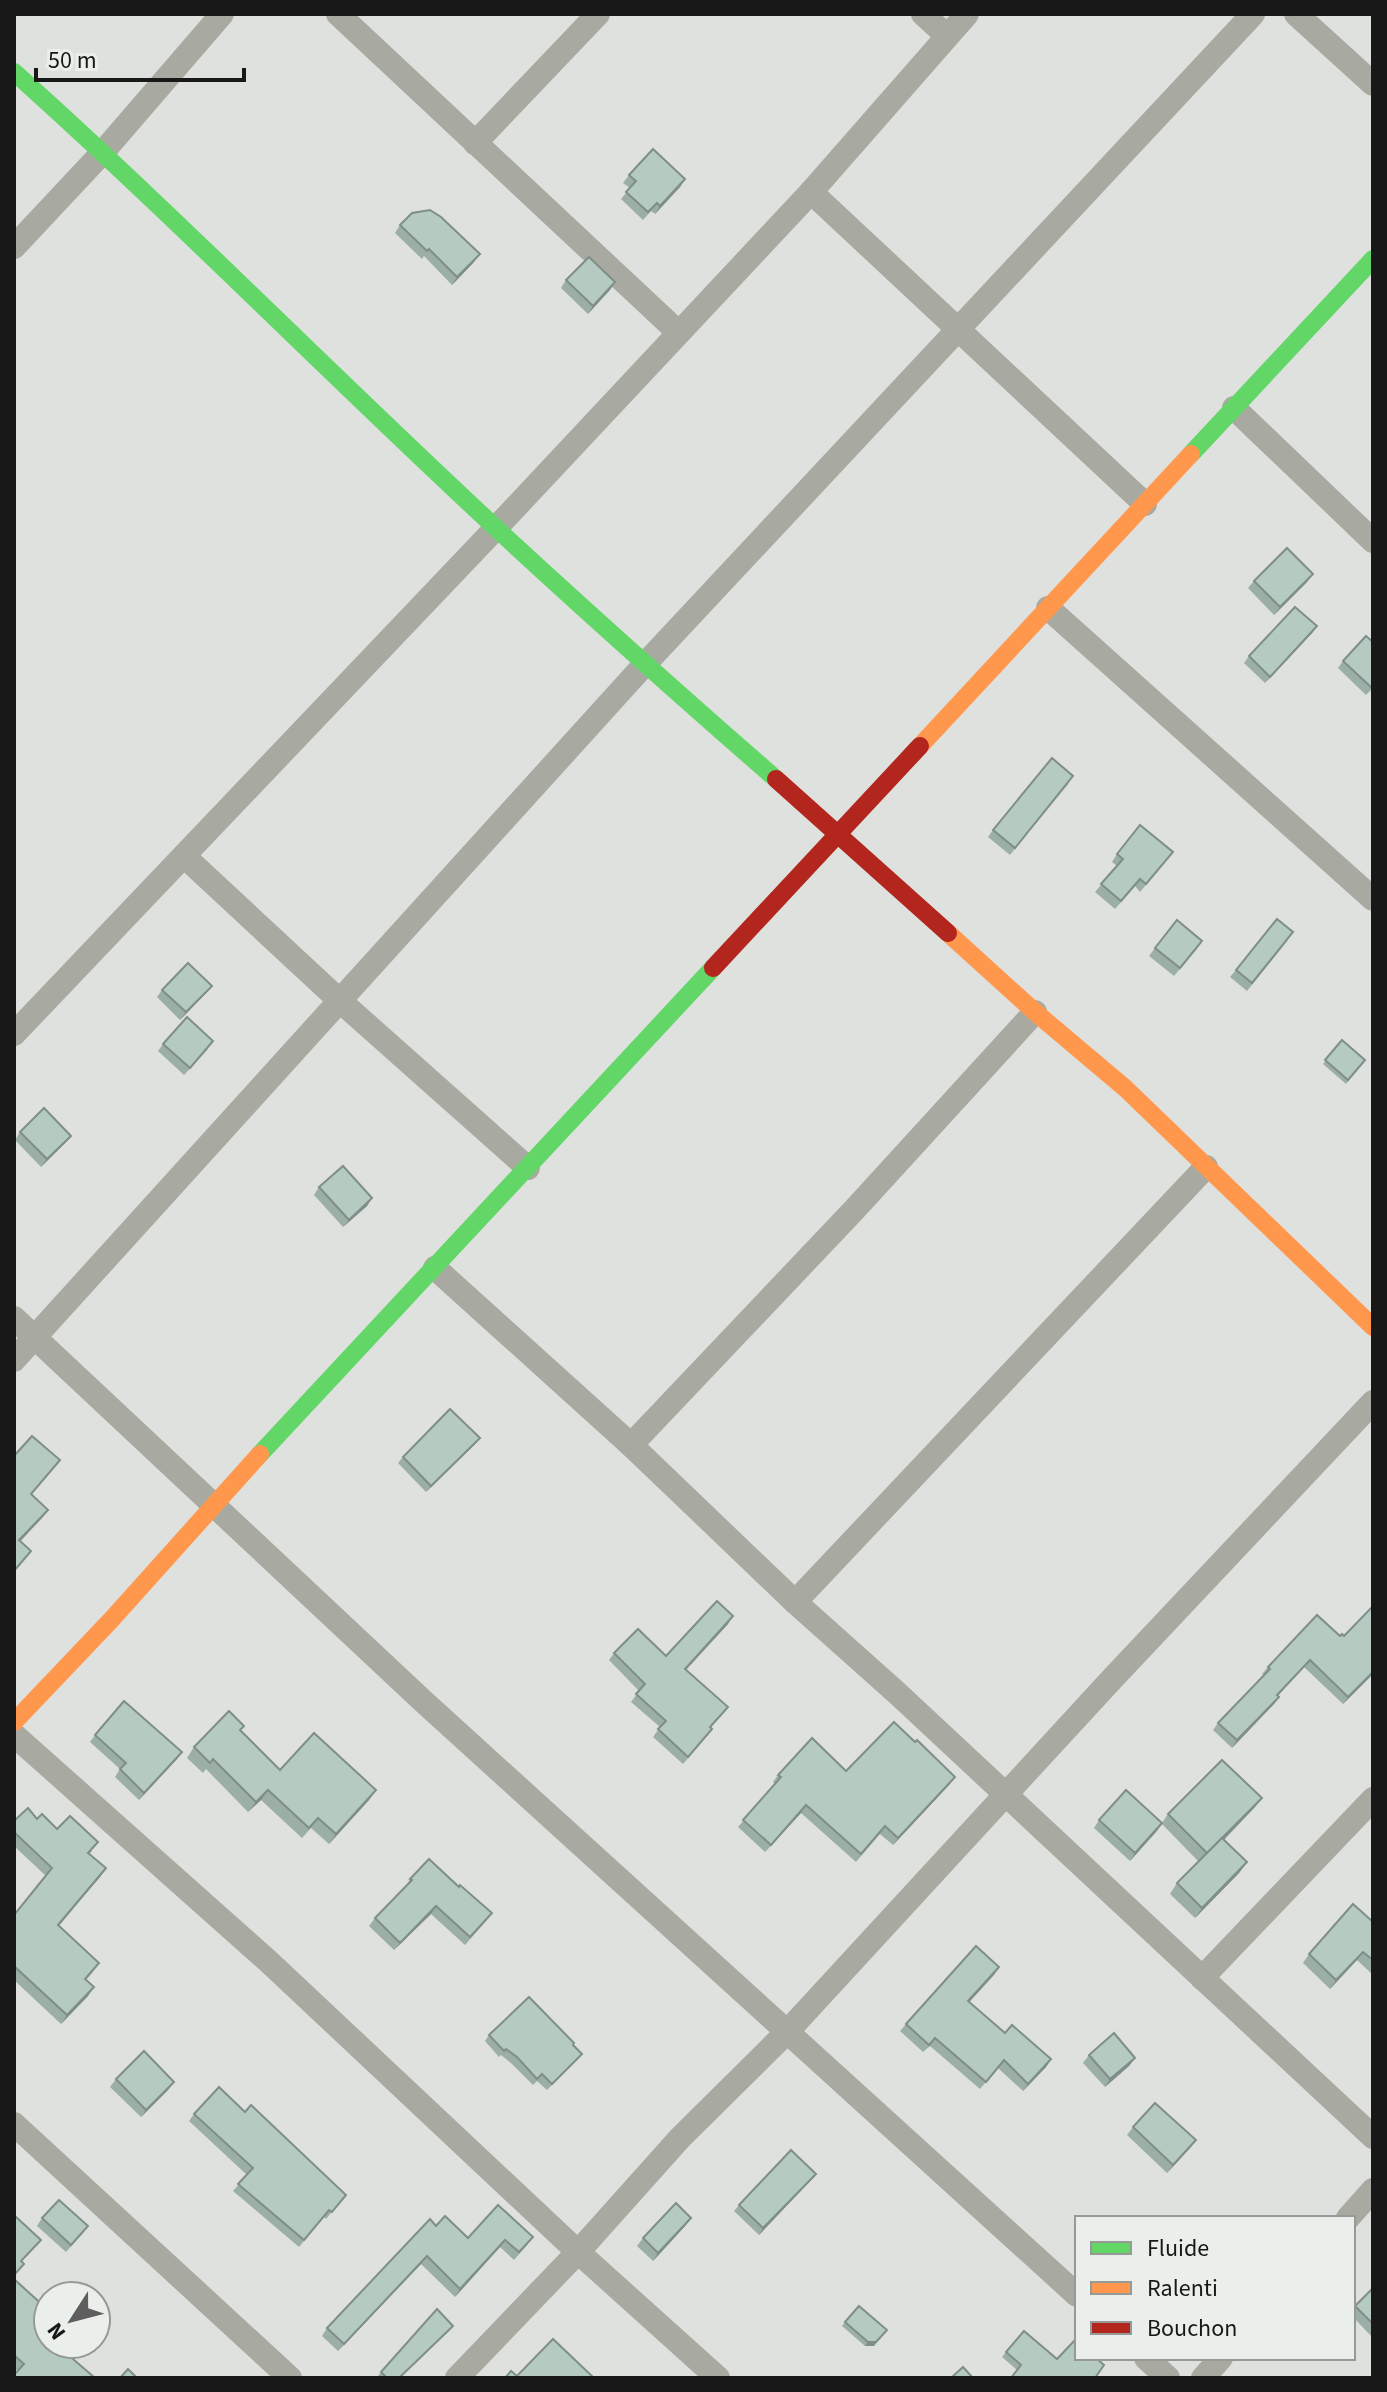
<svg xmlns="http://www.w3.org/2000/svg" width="1387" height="2392" font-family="'Source Sans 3',sans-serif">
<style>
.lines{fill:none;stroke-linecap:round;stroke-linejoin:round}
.street{stroke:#a8aaa1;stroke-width:24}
.fast{stroke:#63d668;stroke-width:18}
.slow{stroke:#ff974d;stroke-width:18}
.jam{stroke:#b3261e;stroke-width:18}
.wall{fill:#9cafa7}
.shaded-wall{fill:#7f8e88}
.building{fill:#b5cbc2;stroke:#7f8e88;stroke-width:2}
</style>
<rect width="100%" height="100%" fill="#dfe1df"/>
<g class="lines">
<!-- street -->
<g class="street">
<polyline points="338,14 678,332"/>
<polyline points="923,14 947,36"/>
<polyline points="1296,14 1373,84"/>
<polyline points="475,143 598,14"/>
<polyline points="811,192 1145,504"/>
<polyline points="14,247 103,152 222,14"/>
<polyline points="1234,408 1373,541"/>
<polyline points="1048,608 1373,899"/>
<polyline points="184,856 339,1000 528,1168"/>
<polyline points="14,1034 496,528 811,192 967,14"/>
<polyline points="435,1268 631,1445 795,1602 897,1693 1373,2137"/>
<polyline points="14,1318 424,1702 1077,2295"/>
<polyline points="14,1360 645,664 1253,14"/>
<polyline points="631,1445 855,1209 1035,1012"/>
<polyline points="795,1602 1206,1167"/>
<polyline points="14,1735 268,1961 578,2252 718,2378"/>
<polyline points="1202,1978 1373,1799"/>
<polyline points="14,2124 290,2378"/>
<polyline points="1348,2218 1373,2190"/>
<polyline points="1146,2358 1168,2378"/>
<polyline points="457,2378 578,2252 680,2138 787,2032 1112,1679 1373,1402"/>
<polyline points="1203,2378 1221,2358"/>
</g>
<!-- fast -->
<g class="fast">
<path d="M14 72C179 220 334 378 497 529 589 614 682 697 776 779"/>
<polyline points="1191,454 1373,259"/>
<polyline points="260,1454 713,968"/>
</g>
<!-- slow -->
<g class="slow">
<polyline points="920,746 1191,454"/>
<polyline points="948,933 1035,1012 1125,1088 1373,1327"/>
<polyline points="14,1722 112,1619 260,1454"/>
</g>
<!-- jam -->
<g class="jam">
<polyline points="776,779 948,933"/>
<polyline points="713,968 920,746"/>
</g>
</g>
<!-- wall -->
<g class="wall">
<polygon points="629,175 685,179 680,187 655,214 651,211 643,220 621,199 630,188 623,183"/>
<polygon points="400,225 474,262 452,285 424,256 422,259 395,233"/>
<polygon points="566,280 615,282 588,314 561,288"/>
<polygon points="1313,574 1307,582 1274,615 1248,588 1254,581"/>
<polygon points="1317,626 1312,633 1265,683 1244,663 1249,656"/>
<polygon points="1343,661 1373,688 1366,695 1338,668"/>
<polygon points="1069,783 1010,855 988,837 993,830"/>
<polygon points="1173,852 1140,892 1135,886 1115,909 1095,892 1117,866 1112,862 1117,854"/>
<polygon points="1288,940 1247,991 1230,977 1236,970"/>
<polygon points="1155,948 1197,949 1174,976 1149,956"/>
<polygon points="162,990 206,993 180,1020 157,997"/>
<polygon points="1342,1040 1365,1060 1346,1084 1323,1064"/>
<polygon points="163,1044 208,1049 184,1075 158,1051"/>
<polygon points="20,1132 71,1136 65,1143 41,1167 15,1140"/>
<polygon points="319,1187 372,1198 367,1206 343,1227 314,1195"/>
<polygon points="475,1444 426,1492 398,1463 403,1457"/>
<polygon points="1317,1615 1373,1674 1343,1704 1304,1667 1278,1695 1279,1697 1274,1704 1232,1748 1213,1730 1218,1723 1264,1675 1262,1674 1268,1667"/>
<polygon points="728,1624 686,1670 728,1707 710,1728 707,1736 683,1764 653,1737 660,1727 631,1702 639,1691 609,1660 614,1653 666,1656"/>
<polygon points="241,1731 280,1770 376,1790 369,1800 329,1844 311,1828 302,1838 261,1800 248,1812 206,1769 203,1773 187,1758 194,1747"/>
<polygon points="95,1735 177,1759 139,1800 115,1777 120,1769 90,1742"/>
<polygon points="846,1771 955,1777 949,1785 893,1845 880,1834 856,1862 801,1813 765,1852 738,1827 775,1784 773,1782 778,1775"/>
<polygon points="1262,1798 1255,1807 1224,1840 1247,1862 1239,1873 1195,1918 1170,1894 1177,1883 1199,1862 1162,1824 1130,1861 1094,1828 1099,1820 1162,1823 1168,1814"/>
<polygon points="37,1819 92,1851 89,1854 106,1868 59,1926 93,1972 86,1980 88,1996 61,2024 14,1980 14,1915 46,1876 14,1846 14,1821"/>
<polygon points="410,1879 486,1921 465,1945 431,1914 394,1950 369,1926 375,1918 406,1887"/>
<polygon points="1373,1922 1373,1975 1357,1960 1330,1989 1303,1963 1309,1954"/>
<polygon points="999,1967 969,2002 1005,2033 1051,2059 1046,2067 1023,2091 998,2068 980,2089 930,2046 923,2052 900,2031 906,2024"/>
<polygon points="489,2035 573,2045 577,2060 547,2090 537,2081 533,2085 512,2064 501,2055 499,2057 485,2041"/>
<polygon points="1089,2055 1135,2058 1129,2066 1105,2087 1083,2063"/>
<polygon points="116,2079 174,2082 168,2090 141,2117 110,2087"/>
<polygon points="245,2112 346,2195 326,2219 324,2217 299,2247 233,2191 247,2175 189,2121 194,2114"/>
<polygon points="1133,2127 1190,2148 1167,2173 1127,2135"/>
<polygon points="811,2180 759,2235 734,2211 739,2205"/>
<polygon points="498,2205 528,2244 514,2260 500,2247 455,2297 421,2264 338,2351 322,2336 327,2328 436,2226 468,2238"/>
<polygon points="42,2218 83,2233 66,2252 37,2226"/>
<polygon points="686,2225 653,2261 637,2246 643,2238"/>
<polygon points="14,2279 48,2344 18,2371 14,2368"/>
<polygon points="1373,2288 1373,2338 1353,2317 1353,2308"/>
<polygon points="845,2322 874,2346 865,2346 842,2326"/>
<polygon points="450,2330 400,2378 380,2378 378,2376 381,2372"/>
<polygon points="1006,2352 1057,2359 1017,2370 1002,2357"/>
</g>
<!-- shaded-wall -->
<g class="shaded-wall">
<polygon points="685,179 680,187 655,214 660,206"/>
<polygon points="480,254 474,262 452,285 457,277"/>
<polygon points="615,282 610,290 588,314 593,306"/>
<polygon points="1313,574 1307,582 1274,615 1280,607"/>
<polygon points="1317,626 1312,633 1265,683 1270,677"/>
<polygon points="212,986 206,993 180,1020 186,1012"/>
<polygon points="71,1136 65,1143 41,1167 47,1159"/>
<polygon points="372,1198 367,1206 343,1227 349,1220"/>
<polygon points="480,1438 475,1444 426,1492 431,1486"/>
<polygon points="48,1510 43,1517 14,1548 19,1540"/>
<polygon points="733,1616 728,1624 680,1676 685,1669"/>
<polygon points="1310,1660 1304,1667 1272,1702 1277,1695"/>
<polygon points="1373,1672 1373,1674 1343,1704 1348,1697"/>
<polygon points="1279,1697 1274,1704 1232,1748 1237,1740"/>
<polygon points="182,1752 177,1759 139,1800 144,1793"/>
<polygon points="955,1777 949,1785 893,1845 898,1838"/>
<polygon points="268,1790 261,1800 248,1812 256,1802"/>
<polygon points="376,1790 369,1800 329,1844 336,1834"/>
<polygon points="1262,1798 1255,1807 1201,1863 1207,1853"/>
<polygon points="806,1805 801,1813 765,1852 771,1845"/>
<polygon points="1162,1823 1157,1831 1130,1861 1135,1853"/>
<polygon points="1247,1862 1239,1873 1195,1918 1202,1908"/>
<polygon points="106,1868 100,1877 52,1933 58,1925"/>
<polygon points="436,1906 431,1914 394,1950 400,1943"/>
<polygon points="1363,1952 1357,1960 1330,1989 1336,1980"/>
<polygon points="999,1967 994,1975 963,2009 968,2001"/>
<polygon points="94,1987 88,1996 61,2024 67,2015"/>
<polygon points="1135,2058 1129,2066 1105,2087 1110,2079"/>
<polygon points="1051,2059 1046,2067 1023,2091 1028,2084"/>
<polygon points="174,2082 168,2090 141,2117 146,2110"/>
<polygon points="1196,2140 1190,2148 1167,2173 1173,2165"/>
<polygon points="816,2174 811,2180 759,2235 763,2228"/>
<polygon points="691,2218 686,2225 653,2261 658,2253"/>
<polygon points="505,2240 500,2247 455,2297 460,2289"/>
<polygon points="427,2256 421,2264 338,2351 344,2344"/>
<polygon points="887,2330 874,2346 865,2346 868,2342"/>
</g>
<!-- building -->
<g class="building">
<polygon points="653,149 685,179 660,206 657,203 648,212 626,192 636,181 629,175"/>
<polygon points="430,210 441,217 480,254 457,277 429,249 427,251 400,225 412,213"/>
<polygon points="589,257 615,282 593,306 566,280"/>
<polygon points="1287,548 1313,574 1280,607 1254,581"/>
<polygon points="1295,607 1317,626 1270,677 1249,656"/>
<polygon points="1366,636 1373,642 1373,686 1372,688 1343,661"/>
<polygon points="1052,758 1073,776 1015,848 993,830"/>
<polygon points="1140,825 1173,852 1146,884 1140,879 1121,901 1101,884 1123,859 1117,854"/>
<polygon points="1277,919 1293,932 1252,983 1236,970"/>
<polygon points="1177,920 1202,941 1180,968 1155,948"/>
<polygon points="188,963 212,986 186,1012 162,990"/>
<polygon points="187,1017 213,1041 190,1068 163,1044"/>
<polygon points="1342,1040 1365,1060 1348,1080 1325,1060"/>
<polygon points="44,1108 71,1136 47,1159 20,1132"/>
<polygon points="343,1166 372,1198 349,1220 319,1187"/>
<polygon points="450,1409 480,1438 431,1486 403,1457"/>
<polygon points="32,1436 60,1460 31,1494 48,1510 19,1540 31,1551 14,1571 14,1456"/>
<polygon points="717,1601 733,1616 685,1669 728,1707 710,1727 712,1729 688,1757 658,1729 666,1721 636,1694 645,1684 614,1653 638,1629 666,1656"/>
<polygon points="1371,1608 1373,1611 1373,1672 1348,1697 1310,1660 1277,1695 1279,1697 1237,1740 1218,1723 1270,1669 1268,1667 1317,1615 1340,1636 1342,1634 1344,1636"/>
<polygon points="124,1701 182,1752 144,1793 120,1769 126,1763 95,1735"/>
<polygon points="229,1711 244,1726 240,1730 280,1770 314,1733 376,1790 336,1834 318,1818 309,1828 268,1790 256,1802 213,1759 210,1763 194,1747"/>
<polygon points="894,1722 915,1742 917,1740 955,1777 898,1838 885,1826 861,1854 806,1805 771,1845 743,1820 781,1777 778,1775 812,1738 846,1771"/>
<polygon points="1222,1760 1262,1798 1207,1853 1168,1814"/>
<polygon points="1126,1790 1162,1823 1135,1853 1099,1820"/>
<polygon points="28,1808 37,1819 42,1814 57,1829 70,1816 98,1842 88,1853 106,1868 58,1925 99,1963 85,1979 94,1987 67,2015 14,1966 14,1915 52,1868 14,1832 14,1821"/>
<polygon points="1222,1838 1247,1862 1202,1908 1177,1883"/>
<polygon points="429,1859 459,1887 460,1885 492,1913 470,1937 436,1906 400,1943 375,1918 412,1880 410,1879"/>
<polygon points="1353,1904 1373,1922 1373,1960 1363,1952 1336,1980 1309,1954"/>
<polygon points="976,1946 999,1967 968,2001 1005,2033 1012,2025 1051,2059 1028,2084 1004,2060 986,2082 935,2038 929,2045 906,2024"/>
<polygon points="529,1997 574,2043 573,2045 582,2054 552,2084 542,2074 537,2079 517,2057 506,2049 504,2051 489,2035"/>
<polygon points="1114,2033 1135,2058 1110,2079 1089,2055"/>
<polygon points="144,2051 174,2082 146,2110 116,2079"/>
<polygon points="219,2087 245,2112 251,2105 346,2195 332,2212 329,2210 304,2240 238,2184 253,2168 194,2114"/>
<polygon points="1155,2103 1196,2140 1173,2165 1133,2127"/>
<polygon points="791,2150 816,2174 763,2228 739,2205"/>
<polygon points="59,2200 88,2226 71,2245 42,2218"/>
<polygon points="676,2203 691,2218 658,2253 643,2238"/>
<polygon points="498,2205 533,2237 519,2252 505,2240 460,2289 427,2256 344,2344 327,2328 430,2219 436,2226 445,2216 468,2238"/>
<polygon points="15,2216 41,2240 21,2261 24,2264 14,2275"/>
<polygon points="14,2279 48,2310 48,2344 74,2344 66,2353 95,2378 14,2378 14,2375 24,2364 14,2355"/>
<polygon points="1373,2288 1373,2324 1355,2306"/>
<polygon points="859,2306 887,2330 876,2342 868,2342 845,2322"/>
<polygon points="437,2309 453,2326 399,2378 387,2378 381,2372"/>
<polygon points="1024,2331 1057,2359 1075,2340 1077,2342 1077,2358 1096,2358 1104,2365 1095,2378 1011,2378 1021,2365 1006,2352"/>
<polygon points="553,2339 594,2378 505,2378 511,2371 517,2376"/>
<polygon points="963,2367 973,2378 951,2378"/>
<polygon points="128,2369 137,2378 120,2378"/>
</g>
<!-- border -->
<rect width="1387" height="2392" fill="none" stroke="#171817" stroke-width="32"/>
<!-- legend -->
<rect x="1075" y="2216" width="280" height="144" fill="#ebefeb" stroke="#969996" stroke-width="2"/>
<rect x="1091" y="2242" width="40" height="12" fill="#63d668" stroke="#969996" stroke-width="2"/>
<text x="1147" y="2256" font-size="24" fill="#171817">Fluide</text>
<rect x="1091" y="2282" width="40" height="12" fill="#ff974d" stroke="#969996" stroke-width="2"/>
<text x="1147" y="2296" font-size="24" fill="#171817">Ralenti</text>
<rect x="1091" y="2322" width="40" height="12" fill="#b3261e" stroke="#969996" stroke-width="2"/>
<text x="1147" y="2336" font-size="24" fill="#171817">Bouchon</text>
<!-- north arrow -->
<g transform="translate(72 2320) rotate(234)"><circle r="38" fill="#ebefeb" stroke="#969996" stroke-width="2"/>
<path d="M0-6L14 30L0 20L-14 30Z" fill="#5d5e5d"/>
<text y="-12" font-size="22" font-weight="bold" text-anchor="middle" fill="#171817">N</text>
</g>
<!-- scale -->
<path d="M36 68v12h208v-12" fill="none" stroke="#171817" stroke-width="4"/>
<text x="48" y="68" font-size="24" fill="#171817" stroke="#ebefeb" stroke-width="6" paint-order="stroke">50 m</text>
</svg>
